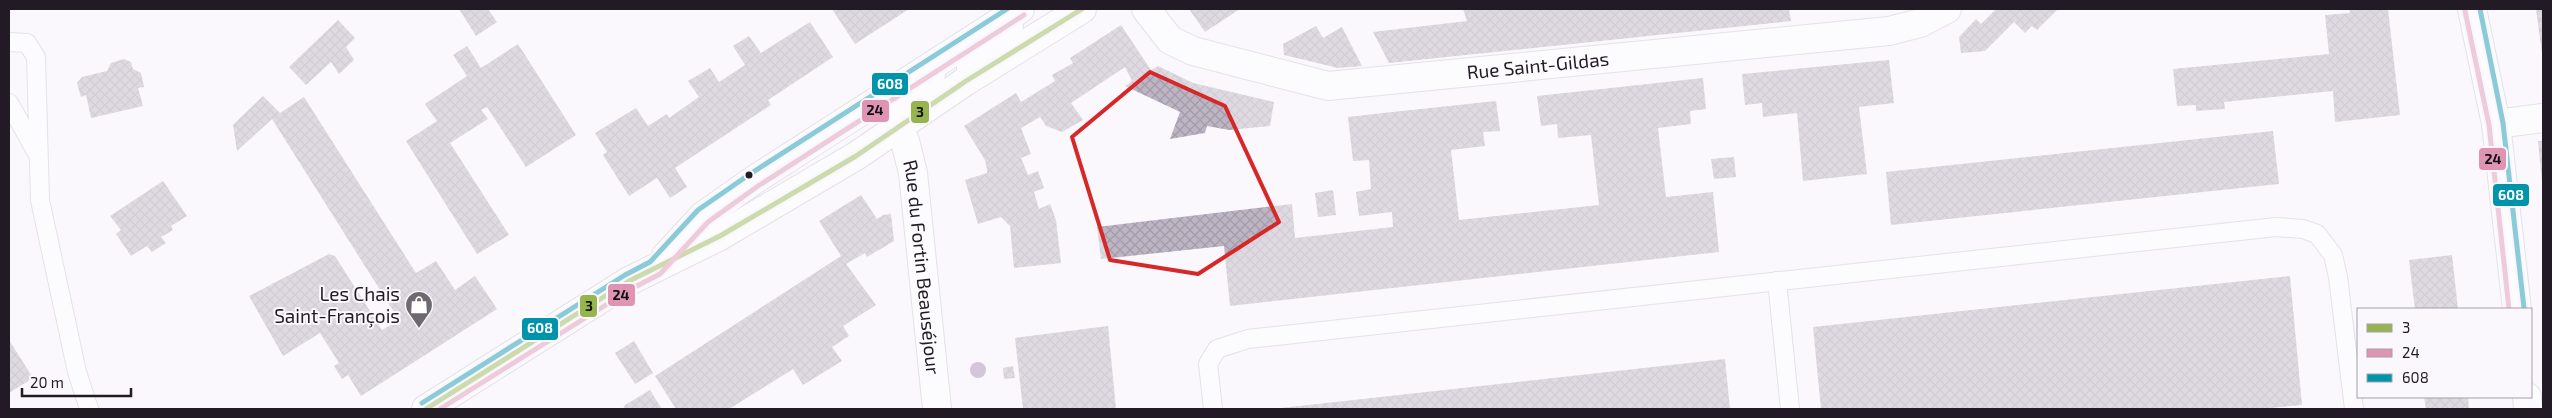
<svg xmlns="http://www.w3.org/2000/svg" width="2552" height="418" font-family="'Exo 2',sans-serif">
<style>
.building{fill:url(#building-cross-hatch)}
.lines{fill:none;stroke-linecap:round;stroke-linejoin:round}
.lane-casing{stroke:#ccc8d0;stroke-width:20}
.street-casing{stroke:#ccc8d0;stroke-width:30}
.secondary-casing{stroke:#ccc8d0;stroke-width:30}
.lane{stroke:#fefeff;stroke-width:18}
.street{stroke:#fefeff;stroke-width:28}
.secondary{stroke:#fefeff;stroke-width:28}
.bus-1-casing{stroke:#faf7fd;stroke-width:9}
.bus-2-casing{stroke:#faf7fd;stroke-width:9}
.bus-3-casing{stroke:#faf7fd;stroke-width:9}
.bus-1{stroke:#96b54e;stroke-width:5}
.bus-2{stroke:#df94b4;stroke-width:5}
.bus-3{stroke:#0094ab;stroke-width:5}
.tree{fill:#a589b6}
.marked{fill:none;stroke:#d62828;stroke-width:4;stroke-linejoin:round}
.bus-dot{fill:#221b26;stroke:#faf7fd;stroke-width:2}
.labels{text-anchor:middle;stroke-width:4;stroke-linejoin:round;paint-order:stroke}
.street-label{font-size:19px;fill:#221b26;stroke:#faf7fd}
.poi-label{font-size:19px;fill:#221b26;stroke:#faf7fd;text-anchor:end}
.line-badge{stroke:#faf7fd;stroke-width:2}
.badge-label{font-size:14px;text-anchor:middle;font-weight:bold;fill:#fff}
.pale-badge-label{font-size:14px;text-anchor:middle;font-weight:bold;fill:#111}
</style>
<defs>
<pattern id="building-cross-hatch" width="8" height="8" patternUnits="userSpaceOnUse" patternTransform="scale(1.25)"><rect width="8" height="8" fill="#beb5c4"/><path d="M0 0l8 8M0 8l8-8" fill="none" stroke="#a39ba8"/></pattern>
</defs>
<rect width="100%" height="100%" fill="#faf8fc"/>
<!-- building -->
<g class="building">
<polygon points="459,9 488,9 497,22 476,36"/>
<polygon points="832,9 909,9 855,44"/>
<polygon points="1189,9 1240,9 1205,32"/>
<polygon points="1463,9 1789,9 1791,21 1389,63 1373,32 1467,21"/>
<polygon points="1996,9 2058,9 2037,30 2032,26 2025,33 2014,22 1985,51 1961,53 1959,37 1976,19 1981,24"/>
<polygon points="2349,9 2388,9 2400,115 2335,122 2333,91 2224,102 2225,109 2196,111 2196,105 2177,106 2173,69 2329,54 2325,15 2350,13"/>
<polygon points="2536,9 2543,9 2543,53 2542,53"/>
<polygon points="338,20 355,38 346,47 354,60 339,74 331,62 306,85 289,67"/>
<polygon points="810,22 833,57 768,100 771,105 675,168 687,187 670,198 657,178 629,196 603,155 607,152 595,133 636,108 648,126 667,114 669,118 699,97 688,81 710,68 719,82 745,65 733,46 749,36 761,53"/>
<polygon points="1121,25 1151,70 1158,66 1193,83 1274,102 1270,126 1229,130 1207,126 1205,133 1170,139 1180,112 1125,86 1132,81 1125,67 1071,103 1083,120 1062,132 1046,126 1040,117 1021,128 1031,154 1021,158 1028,175 1038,171 1044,188 1034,192 1039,209 1050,204 1056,220 1061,263 1014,268 1010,226 1001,217 978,224 965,180 987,173 987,170 985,160 964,126 1016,93 1021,102 1055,81 1052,75 1073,63 1070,58"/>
<polygon points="1316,26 1323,38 1342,27 1362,66 1338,68 1284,55 1283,44"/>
<polygon points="518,44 576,135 526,167 487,107 481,110 488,119 450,143 509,235 477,254 406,141 437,121 425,104 467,76 453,55 467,46 481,68"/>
<polygon points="124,59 131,62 133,69 141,73 144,87 138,88 143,106 91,118 86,95 81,97 77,83 82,77 107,71 111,63"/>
<polygon points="1889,60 1894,103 1859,107 1867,174 1803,181 1797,113 1763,117 1762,103 1745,105 1742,74"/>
<polygon points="1703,78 1706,109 1690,111 1691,124 1658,128 1666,197 1713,192 1719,252 1230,306 1224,246 1101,259 1097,227 1292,204 1295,238 1393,227 1392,212 1359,216 1356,192 1371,189 1369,160 1353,161 1348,117 1374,114 1496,101 1500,131 1483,132 1485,146 1451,150 1459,220 1599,205 1591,135 1558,138 1557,124 1541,126 1537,96"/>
<polygon points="263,96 280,113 304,97 416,273 436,261 455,290 475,276 497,309 361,396 348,375 342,379 334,366 339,363 320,333 283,356 249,296 329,254 335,256 382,330 399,320 272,119 237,151 233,125"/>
<polygon points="2273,131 2279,184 1891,225 1886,172"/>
<polygon points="2538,141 2543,141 2543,182 2542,182"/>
<polygon points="1734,157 1736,177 1714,179 1711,159"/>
<polygon points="163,181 187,216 171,226 173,230 161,237 166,243 152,252 147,246 131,256 116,234 121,230 110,216"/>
<polygon points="1333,190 1336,215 1318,217 1315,193"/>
<polygon points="861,195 877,219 883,215 891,214 894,241 867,257 865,253 846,264 876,305 843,326 849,336 832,347 842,361 803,385 793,369 729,409 676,409 655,376 841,256 819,221"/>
<polygon points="2452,255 2458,309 2415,309 2409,260"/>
<polygon points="2290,276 2302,405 2260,409 1821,409 1813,327"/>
<polygon points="1108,326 1116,409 1023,409 1015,338"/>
<polygon points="9,340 33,378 9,393"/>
<polygon points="634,341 653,373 635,384 615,353"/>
<polygon points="1725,359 1730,409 1281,409 1281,408"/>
<polygon points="1013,366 1015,378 1004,379 1003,368"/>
<polygon points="650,390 662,409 623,409 625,405"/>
<polygon points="2424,397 2468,397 2469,409 2426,409"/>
</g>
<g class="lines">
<defs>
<g id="lane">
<polyline points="9,42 27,43 36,57 40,200 77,372 89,409"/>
<polyline points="966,81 966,62 1011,33 1014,27 1009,9"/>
<polyline points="9,103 37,153"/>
<polyline points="898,126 892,112 934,83 939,60"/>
<polyline points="1777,281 1790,409"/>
<polyline points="1213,409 1208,364 1217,349 1248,339 2276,227 2303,229 2317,234 2333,255 2338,277 2354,409"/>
</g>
<g id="street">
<path id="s1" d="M1146 9 1170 40 1193 51 1328 86 1889 31 1920 23 1947 9"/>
<polyline points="2496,124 2543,118"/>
<path id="s2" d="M898 126 905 141 913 173 937 409"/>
</g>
<g id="secondary">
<polyline points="2472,9 2496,124 2517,309"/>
<polyline points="666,256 703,216 754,180 1020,9"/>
<polyline points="2527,397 2528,409"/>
<polyline points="426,409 629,281 720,236 856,156 966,81 1082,9"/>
</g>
</defs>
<!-- lane casing -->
<use href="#lane" class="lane-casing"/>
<!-- street casing -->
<use href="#street" class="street-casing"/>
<!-- secondary casing -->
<use href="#secondary" class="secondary-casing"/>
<!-- lane -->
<use href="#lane" class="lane"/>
<!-- street -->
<use href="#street" class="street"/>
<!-- secondary -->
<use href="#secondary" class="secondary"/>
<defs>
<polyline id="bus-1" points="426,409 629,281 720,236 856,156 966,81 1082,9"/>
<g id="bus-2">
<polyline points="2465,11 2489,125 2509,309"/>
<polyline points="440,409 633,288 660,274 708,222 758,186 1024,15"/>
</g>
<g id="bus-3">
<polyline points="2480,9 2503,123 2524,308"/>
<polyline points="422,403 625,275 650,262 698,210 750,174 1007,9"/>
</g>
</defs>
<!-- bus-1 casing -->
<use href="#bus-1" class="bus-1-casing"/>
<!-- bus-2 casing -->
<use href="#bus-2" class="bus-2-casing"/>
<!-- bus-3 casing -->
<use href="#bus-3" class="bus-3-casing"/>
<!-- bus-1 -->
<use href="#bus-1" class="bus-1"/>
<!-- bus-2 -->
<use href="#bus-2" class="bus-2"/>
<!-- bus-3 -->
<use href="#bus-3" class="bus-3"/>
</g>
<!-- trees -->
<circle class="tree" cx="978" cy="370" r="8"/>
<!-- marked area -->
<path d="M0 0H2552V418H0ZM1150 72 1225 106 1279 222 1198 274 1110 260 1072 137Z" fill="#faf8fc" fill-opacity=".55" fill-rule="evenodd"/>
<path class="marked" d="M1150 72 1225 106 1279 222 1198 274 1110 260 1072 137Z"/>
<!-- icons -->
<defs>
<symbol id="shop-pin" viewBox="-11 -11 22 30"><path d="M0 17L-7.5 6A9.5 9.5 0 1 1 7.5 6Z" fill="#6e6871" stroke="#faf7fd"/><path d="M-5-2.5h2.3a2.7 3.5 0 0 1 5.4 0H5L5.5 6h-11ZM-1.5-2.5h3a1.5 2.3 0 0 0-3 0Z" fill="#fff"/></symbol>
</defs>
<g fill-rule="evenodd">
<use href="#shop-pin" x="403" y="289" width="32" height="43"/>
</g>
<!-- markers -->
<circle class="bus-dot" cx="749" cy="175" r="4.5"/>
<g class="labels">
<!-- street labels -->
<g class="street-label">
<text dy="7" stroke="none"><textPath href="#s1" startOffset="415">Rue Saint-Gildas</textPath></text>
<text dy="7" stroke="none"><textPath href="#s2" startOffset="144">Rue du Fortin Beauséjour</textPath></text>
</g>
<!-- poi labels -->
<g class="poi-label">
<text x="400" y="301">Les Chais<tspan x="400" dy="22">Saint-François</tspan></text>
</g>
</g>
<g class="line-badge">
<rect x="871" y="72" width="38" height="24" rx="5" fill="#0094ab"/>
<rect x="861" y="99" width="29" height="24" rx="5" fill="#df94b4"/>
<rect x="910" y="100" width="20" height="24" rx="5" fill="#96b54e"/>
<rect x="2478" y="147" width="29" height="24" rx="5" fill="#df94b4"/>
<rect x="2492" y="183" width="38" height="24" rx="5" fill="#0094ab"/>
<rect x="607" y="283" width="29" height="24" rx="5" fill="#df94b4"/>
<rect x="579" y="294" width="19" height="24" rx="5" fill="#96b54e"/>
<rect x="521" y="317" width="38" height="24" rx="5" fill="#0094ab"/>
</g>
<g class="badge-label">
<text x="890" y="89">608</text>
<text x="2511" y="200">608</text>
<text x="540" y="333">608</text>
</g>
<g class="pale-badge-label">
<text x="875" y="115">24</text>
<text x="920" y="117">3</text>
<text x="2493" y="164">24</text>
<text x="621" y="300">24</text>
<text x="589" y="311">3</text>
</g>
<!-- border -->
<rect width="2552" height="418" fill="none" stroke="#221b26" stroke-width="20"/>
<!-- legend -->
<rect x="2357" y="308" width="175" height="90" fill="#faf7fd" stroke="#a49fa7"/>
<rect x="2367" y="324" width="25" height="8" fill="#96b54e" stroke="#a49fa7"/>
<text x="2402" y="333" font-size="15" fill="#221b26">3</text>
<rect x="2367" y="349" width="25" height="8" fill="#df94b4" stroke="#a49fa7"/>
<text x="2402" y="358" font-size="15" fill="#221b26">24</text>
<rect x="2367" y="374" width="25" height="8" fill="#0094ab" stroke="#a49fa7"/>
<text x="2402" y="383" font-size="15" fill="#221b26">608</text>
<!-- scale -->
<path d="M22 388v8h109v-8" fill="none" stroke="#221b26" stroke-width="2.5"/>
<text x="30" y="388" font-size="15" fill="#221b26" stroke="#faf7fd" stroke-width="4" paint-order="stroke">20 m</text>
</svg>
